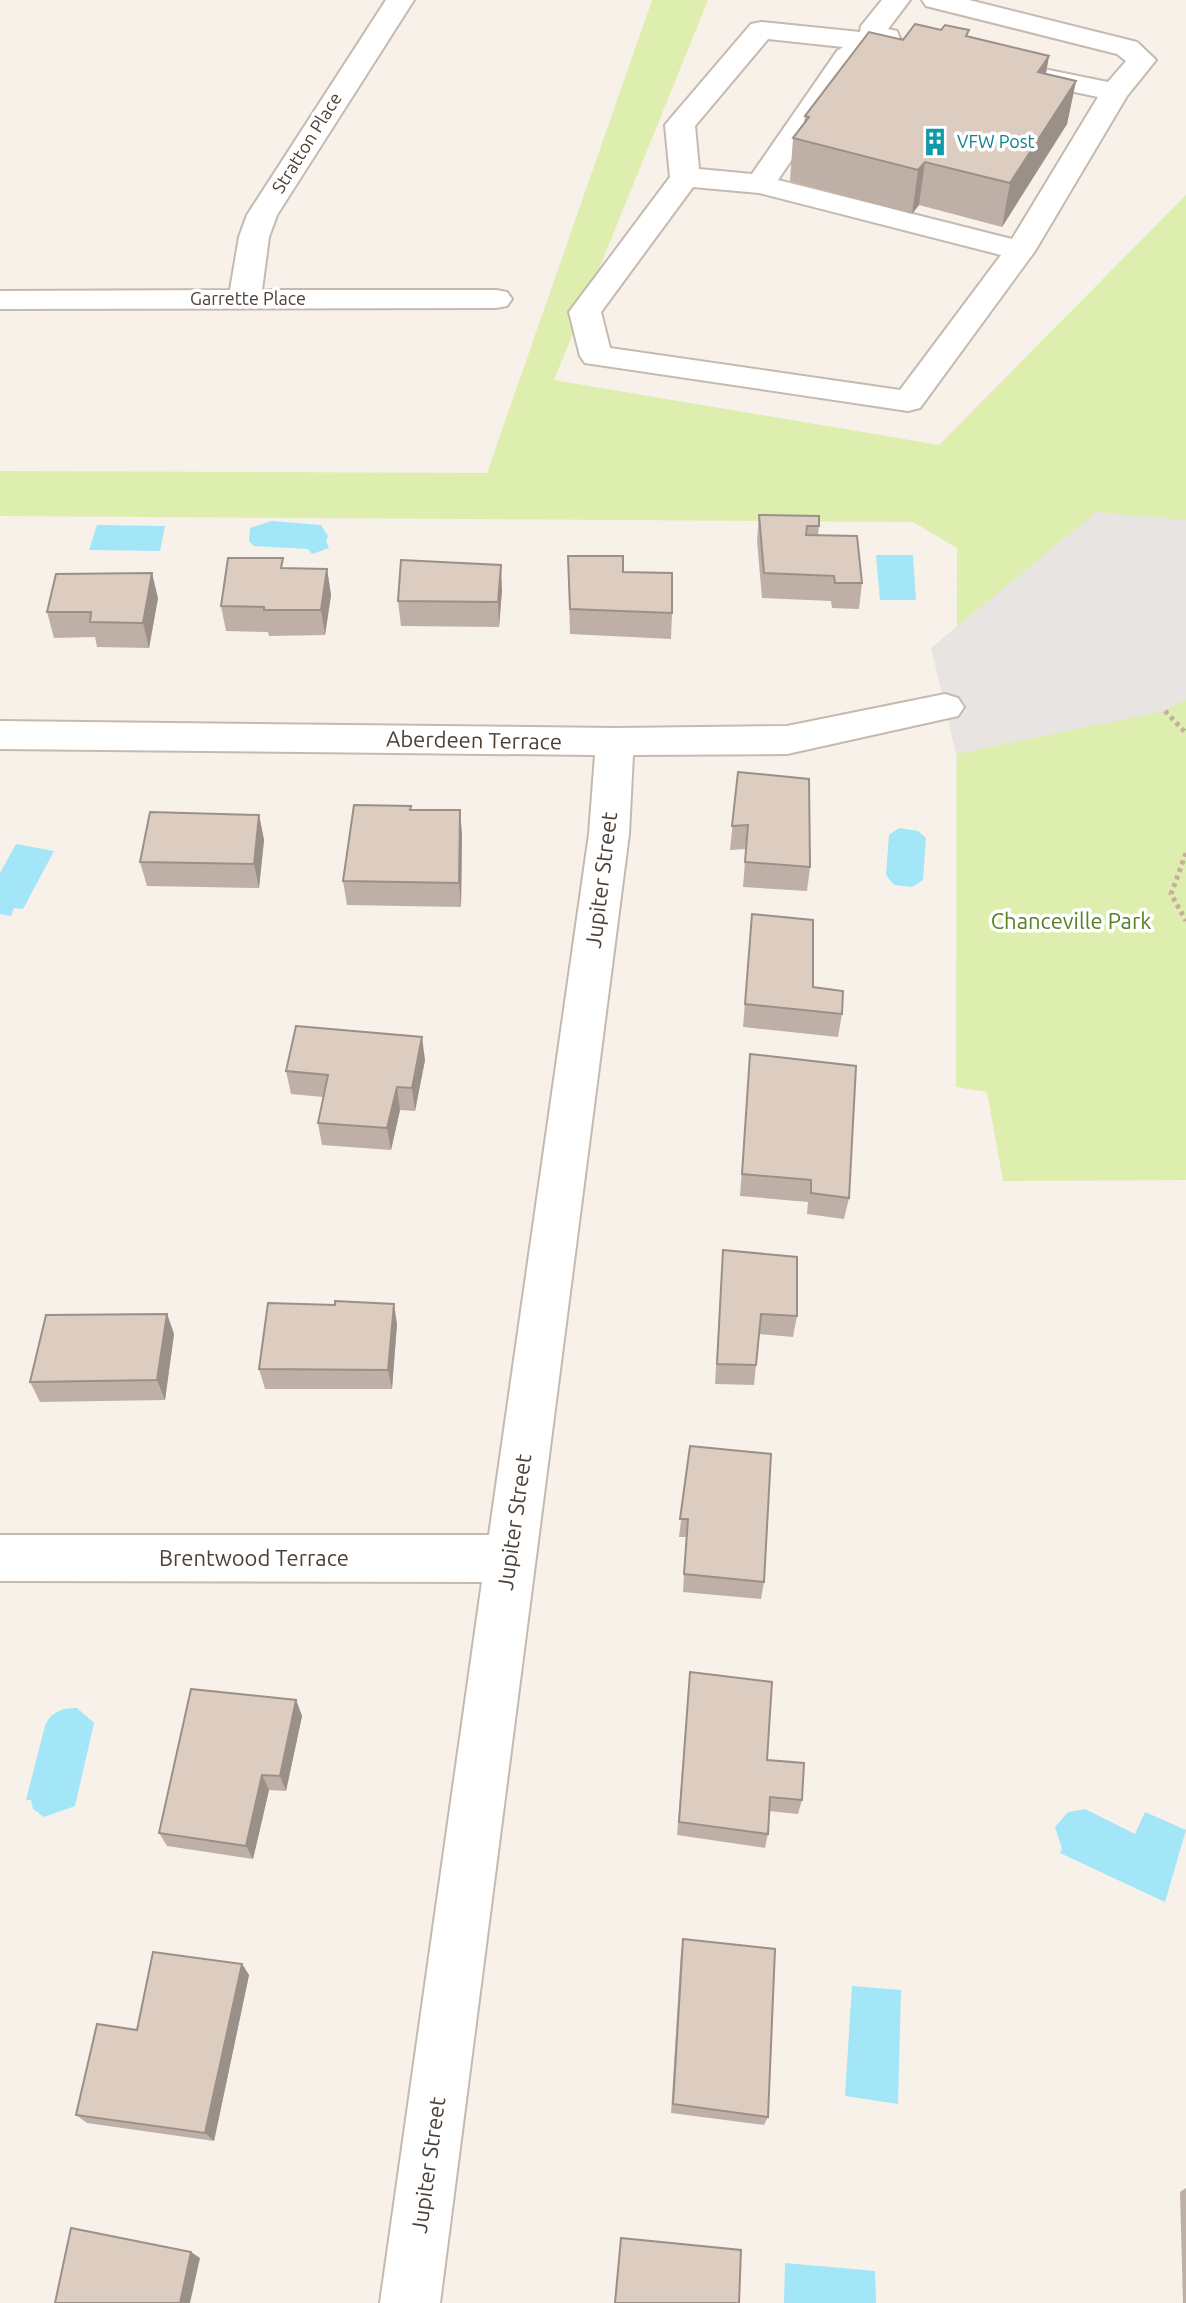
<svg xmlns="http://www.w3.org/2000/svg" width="1186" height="2303" font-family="Ubuntu,sans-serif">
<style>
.green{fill:#deeeaf}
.parking{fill:#e8e4e2}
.water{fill:#a2e6f8}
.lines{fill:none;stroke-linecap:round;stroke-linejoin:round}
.minor-casing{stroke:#c6b9ae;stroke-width:4}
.path{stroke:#c7af9b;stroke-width:5;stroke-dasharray:4 4;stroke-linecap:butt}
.minor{fill:#fff;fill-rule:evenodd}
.wall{fill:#beb0a6}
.shaded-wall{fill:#9b9087}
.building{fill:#ddcdc1;stroke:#9b9087;stroke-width:2}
.labels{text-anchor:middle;stroke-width:7;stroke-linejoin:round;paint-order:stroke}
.far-culture-label{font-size:18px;fill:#0d838f;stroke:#fff;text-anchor:start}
.far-street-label{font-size:18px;fill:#4c4037;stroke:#fff}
.street-label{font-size:22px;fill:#4c4037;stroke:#fff}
.park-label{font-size:22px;fill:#578021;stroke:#fff}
</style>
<rect width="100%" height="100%" fill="#f7f1ea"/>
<!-- green -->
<polygon class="green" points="652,0 708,0 554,380 939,445 1186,195 1186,1180 1003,1181 987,1092 956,1087 957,548 913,522 0,516 0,471 487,473"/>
<!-- parking -->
<polygon class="parking" points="1096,512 1186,520 1186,699 1165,711 956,754 931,648"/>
<!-- water -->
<g class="water">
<polygon points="272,521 321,525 328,536 326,541 329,548 312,554 308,549 254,546 249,541 250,528"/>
<polygon points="97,525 165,526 160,551 89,550"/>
<polygon points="876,555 913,555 916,600 880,600"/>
<polygon points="899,828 918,831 926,838 923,880 912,887 894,885 886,875 889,835"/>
<polygon points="16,844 54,851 23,909 14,908 11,916 0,914 0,873"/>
<path d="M77 1708 94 1723 75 1806 44 1817 33 1809 31 1800H26L45 1726C50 1712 63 1708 77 1708Z"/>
<polygon points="1085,1809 1135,1834 1145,1812 1186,1830 1165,1902 1060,1853 1062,1849 1055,1827 1068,1812"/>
<polygon points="852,1986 901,1990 898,2104 845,2096"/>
<polygon points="785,2263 875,2271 876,2303 784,2303"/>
</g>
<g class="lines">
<defs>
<g id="minor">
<polygon points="386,0 414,0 277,215 269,237 262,290 496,290 507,292 512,299 507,306 496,308 0,309 0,291 230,290 239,237 247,215"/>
<path d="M882 0H910L888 29 897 31 900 39 930 45 934 51 930 57 920 59 876 51 857 63 778 180 1012 239 1098 97 1009 78 1005 72 1009 66 1019 64 1108 82 1126 61 1117 54 926 6 922 0H969L1137 42 1156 60 1127 96 1035 251 920 408 908 411 585 363 580 356 569 312 670 177 665 125 670 119 751 24 761 22 860 32 861 26ZM768 39 843 47 837 51 752 174 699 169 695 126ZM693 187 759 193 1001 255 900 390 610 348 601 312Z"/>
<polygon points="945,694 958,698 964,707 958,716 787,754 633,755 629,834 440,2303 380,2303 482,1582 0,1581 0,1535 489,1535 589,834 595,755 0,749 0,721 615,728 787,726"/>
</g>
</defs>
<!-- minor casing -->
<use href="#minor" class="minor-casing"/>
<!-- path -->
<g class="path">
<polyline points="1165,711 1186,733"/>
<polyline points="1186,853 1171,894 1186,921"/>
</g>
<!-- minor -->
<use href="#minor" class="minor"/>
</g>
<!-- wall -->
<g class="wall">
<polygon points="969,36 1049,56 1046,74 1076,81 1067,124 1002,227 919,205 912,214 790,181 793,138 804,123 805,116 903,40"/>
<polygon points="759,515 819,526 818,535 862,583 859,609 832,608 831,601 762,598 757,541"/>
<polygon points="568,556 623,572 672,613 671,639 570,634"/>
<polygon points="285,569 327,569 331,595 325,635 269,636 268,632 226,631 221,606"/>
<polygon points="502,590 499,627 401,626 398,601"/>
<polygon points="158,598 149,648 97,647 95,637 54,638 47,612"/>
<polygon points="738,772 810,867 807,891 743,887 746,849 730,850"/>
<polygon points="412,810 462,834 461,907 347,905 343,881"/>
<polygon points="259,815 264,840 259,888 147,886 140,862"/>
<polygon points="752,914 813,987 842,1014 838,1037 743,1027"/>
<polygon points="750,1054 849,1198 844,1219 807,1214 808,1202 740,1196"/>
<polygon points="425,1060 415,1111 400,1110 391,1150 322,1145 318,1123 323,1097 291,1094 286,1071"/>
<polygon points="723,1250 797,1316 793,1337 759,1334 754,1385 715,1384"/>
<polygon points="167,1314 174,1334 165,1400 40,1402 30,1382"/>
<polygon points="397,1324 392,1389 265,1389 259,1369"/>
<polygon points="690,1446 764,1582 761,1599 683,1592 686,1537 679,1537"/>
<polygon points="690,1672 802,1800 798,1814 769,1811 768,1834 765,1848 677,1835"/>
<polygon points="296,1700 302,1716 286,1791 269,1790 253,1859 167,1846 159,1833"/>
<polygon points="683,1939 768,2117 764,2125 671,2113 681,1951"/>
<polygon points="242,1964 249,1975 214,2141 87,2123 76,2115 137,2030"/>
<polygon points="1186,2188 1186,2303 1183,2303 1180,2192"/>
</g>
<!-- shaded-wall -->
<g class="shaded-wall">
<polygon points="1049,56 1041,99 1038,72"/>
<polygon points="1076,81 1067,124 1002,227 1010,183"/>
<polygon points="925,162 919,205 912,214 918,170"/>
<polygon points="501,565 502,590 499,627 498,602"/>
<polygon points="327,569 331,595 325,635 321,610"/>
<polygon points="152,573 158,598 149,648 143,623"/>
<polygon points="460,810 462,834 461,907 459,883"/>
<polygon points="259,815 264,840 259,888 254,864"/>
<polygon points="422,1037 425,1060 415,1111 412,1088"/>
<polygon points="397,1087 400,1110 391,1150 387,1128"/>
<polygon points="394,1304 397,1324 392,1389 388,1370"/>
<polygon points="167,1314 174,1334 165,1400 157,1380"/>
<polygon points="296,1700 302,1716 286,1791 280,1776"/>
<polygon points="262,1775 269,1790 253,1859 246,1846"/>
<polygon points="242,1964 249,1975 214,2141 205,2133"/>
<polygon points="191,2252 200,2258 190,2303 180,2303"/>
</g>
<!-- building -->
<g class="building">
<polygon points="915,24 941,30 945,25 969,30 966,36 1049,56 1038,72 1076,81 1010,183 925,162 918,170 793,138 809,117 805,116 869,32 903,40"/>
<polygon points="759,515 819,516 819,526 807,526 806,535 857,536 862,583 835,583 834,576 764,573"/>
<polygon points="568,556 623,556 623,572 672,573 672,613 570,609"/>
<polygon points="228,558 283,558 281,568 327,569 321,610 264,610 264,607 221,606"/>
<polygon points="401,560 501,565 498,602 398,601"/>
<polygon points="152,573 143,623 90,622 91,612 47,612 56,574"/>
<polygon points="738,772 809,779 810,867 745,862 748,825 732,826"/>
<polygon points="354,805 411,806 410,810 460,810 459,883 343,881"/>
<polygon points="150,812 259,815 254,864 140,862"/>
<polygon points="752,914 813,920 813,987 843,991 842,1014 745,1004"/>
<polygon points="296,1026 422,1037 412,1088 397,1087 387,1128 318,1123 328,1075 286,1071"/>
<polygon points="750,1054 856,1066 849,1198 811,1193 811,1180 742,1174"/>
<polygon points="723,1250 797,1257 797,1316 761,1314 756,1365 717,1364"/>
<polygon points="335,1301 394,1304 388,1370 259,1369 268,1303 335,1305"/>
<polygon points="167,1314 157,1380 30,1382 46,1315"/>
<polygon points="690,1446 771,1454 764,1582 684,1574 688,1519 680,1519"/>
<polygon points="690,1672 772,1682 767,1760 804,1763 802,1800 770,1797 768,1834 679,1822"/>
<polygon points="191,1689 296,1700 280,1776 262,1775 246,1846 159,1833"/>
<polygon points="683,1939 775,1949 768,2117 673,2104"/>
<polygon points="153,1952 242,1964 205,2133 76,2115 97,2024 137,2030"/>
<polygon points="71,2228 191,2252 180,2303 55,2303"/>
<polygon points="621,2238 741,2250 739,2303 615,2303"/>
</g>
<!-- icons -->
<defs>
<symbol id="building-bare" viewBox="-9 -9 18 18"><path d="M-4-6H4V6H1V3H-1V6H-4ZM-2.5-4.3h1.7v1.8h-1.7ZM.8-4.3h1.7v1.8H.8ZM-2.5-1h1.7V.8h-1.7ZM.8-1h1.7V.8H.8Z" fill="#0f9aa8" stroke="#fff" stroke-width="2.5" paint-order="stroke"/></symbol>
</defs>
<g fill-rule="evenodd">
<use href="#building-bare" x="915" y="122" width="40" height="40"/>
</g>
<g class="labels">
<!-- far-culture labels -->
<g class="far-culture-label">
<text x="957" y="148">VFW Post</text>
</g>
<!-- far-street labels -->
<g class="far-street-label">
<text transform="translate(307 143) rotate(-58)" y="6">Stratton Place</text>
<text x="248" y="305">Garrette Place</text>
</g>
<!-- street labels -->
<g class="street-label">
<text transform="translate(474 740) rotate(1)" y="8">Aberdeen Terrace</text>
<text transform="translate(601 880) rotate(-83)" y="8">Jupiter Street</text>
<text transform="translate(514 1522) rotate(-82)" y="8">Jupiter Street</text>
<text x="254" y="1566">Brentwood Terrace</text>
<text transform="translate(428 2165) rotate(-82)" y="8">Jupiter Street</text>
</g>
<!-- park labels -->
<g class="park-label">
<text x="1071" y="929">Chanceville Park</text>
</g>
</g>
</svg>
